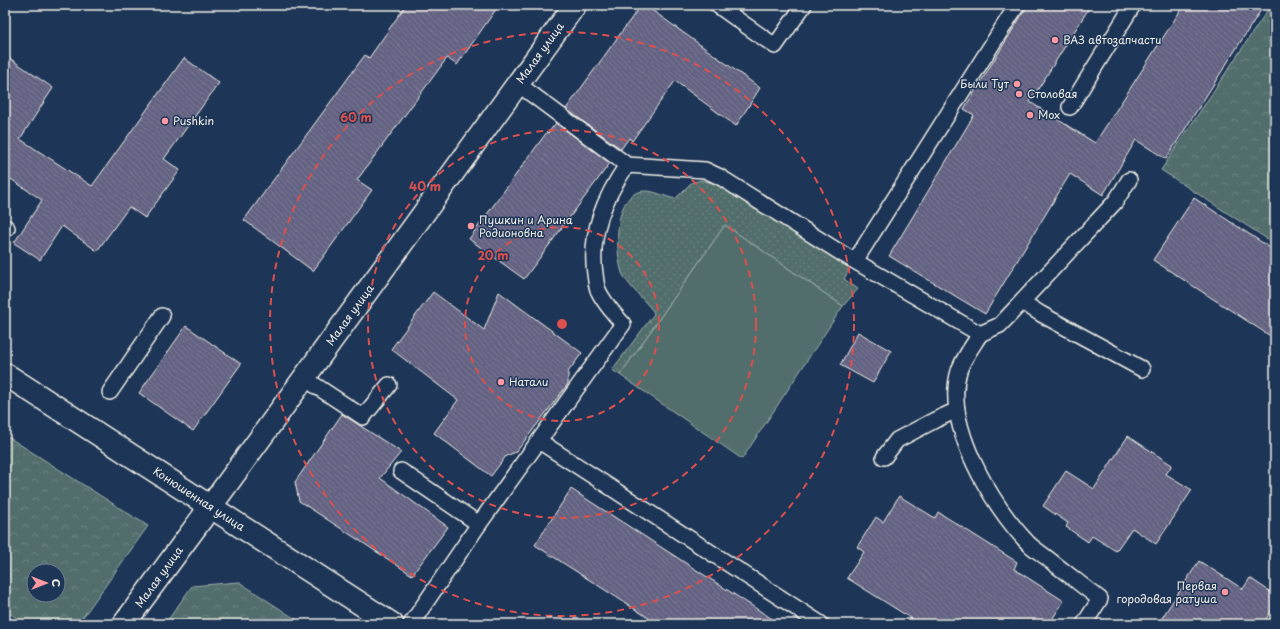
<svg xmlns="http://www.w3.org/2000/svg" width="1280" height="629" font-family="'Playpen Sans',sans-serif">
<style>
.grass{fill:url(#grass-dots);stroke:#a2b0aa}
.forest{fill:url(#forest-crowns);stroke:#a2b0aa;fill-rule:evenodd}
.garden{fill:#516e6c;stroke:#a2b0aa}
.building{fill:url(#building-back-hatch);stroke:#f4f1e8}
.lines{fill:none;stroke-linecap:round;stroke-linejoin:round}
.service-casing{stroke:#f4f1e8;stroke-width:18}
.minor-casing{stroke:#f4f1e8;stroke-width:25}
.secondary-casing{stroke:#f4f1e8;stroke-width:25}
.service{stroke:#1d3557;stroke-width:15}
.minor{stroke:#1d3557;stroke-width:22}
.secondary{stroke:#1d3557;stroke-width:22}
.ring{fill:none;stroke:#dc504e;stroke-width:2;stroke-dasharray:7 5}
.poi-dot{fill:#ff9aa2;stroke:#1d3557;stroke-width:1.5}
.labels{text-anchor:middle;stroke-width:3;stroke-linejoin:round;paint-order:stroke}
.poi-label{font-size:11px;fill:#f4f1e8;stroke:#1d3557;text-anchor:start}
.street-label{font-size:11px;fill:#f4f1e8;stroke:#1d3557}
.centre{fill:#dc504e;stroke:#1d3557;stroke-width:2}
.ring-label{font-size:12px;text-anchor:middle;font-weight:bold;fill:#dc504e;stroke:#1d3557;stroke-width:3;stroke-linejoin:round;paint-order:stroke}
</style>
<defs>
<pattern id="grass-dots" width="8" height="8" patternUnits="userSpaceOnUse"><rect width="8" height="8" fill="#516e6c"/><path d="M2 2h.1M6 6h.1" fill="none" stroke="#6b8381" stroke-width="1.8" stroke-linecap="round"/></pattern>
<pattern id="forest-crowns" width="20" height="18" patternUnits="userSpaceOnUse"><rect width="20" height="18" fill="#516e6c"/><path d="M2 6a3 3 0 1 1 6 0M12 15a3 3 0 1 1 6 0" fill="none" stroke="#6b8381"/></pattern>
<pattern id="building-back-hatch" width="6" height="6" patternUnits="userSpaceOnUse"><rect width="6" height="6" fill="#646282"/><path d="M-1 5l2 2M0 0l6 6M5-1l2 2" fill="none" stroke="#7b7994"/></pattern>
</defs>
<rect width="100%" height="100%" fill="#1d3557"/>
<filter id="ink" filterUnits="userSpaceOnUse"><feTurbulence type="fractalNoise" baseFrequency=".025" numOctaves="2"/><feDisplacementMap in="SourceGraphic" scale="8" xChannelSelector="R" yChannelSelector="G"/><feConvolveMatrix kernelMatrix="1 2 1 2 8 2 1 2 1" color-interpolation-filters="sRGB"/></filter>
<g filter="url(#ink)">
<!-- grass -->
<path class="grass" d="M701 180 716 184 847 264 849 270 844 279 858 289 843 306 725 225 620 375 612 370 654 314 653 311C645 301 626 283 622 273 615 251 612 188 648 191 657 192 666 197 675 199L691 183Z"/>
<!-- forest -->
<g class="forest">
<polygon points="1271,5 1275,5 1275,244 1161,170"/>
<path d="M5 435 148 526 78 624H25L5 610ZM34 571H58V595H34Z"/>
<polygon points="239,582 303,624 165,624 192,586"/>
</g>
<!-- garden -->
<polygon class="garden" points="725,225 843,306 742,459 620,375"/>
<!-- building -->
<g class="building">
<polygon points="406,5 499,5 457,65 447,58 357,180 372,190 313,271 244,220 365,55 369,58"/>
<polygon points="641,5 645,5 760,88 736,126 675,81 632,141 629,138 621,149 566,109"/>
<polygon points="1028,5 1091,5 1030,102 1095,143 1184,5 1264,5 1166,159 1136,140 1103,195 1070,174 985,314 889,256 974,115 964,109"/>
<polygon points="5,55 53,88 20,139 92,186 184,58 219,83 164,159 180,170 145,218 129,207 97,251 62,226 40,260 14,243 42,200 5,175"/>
<polygon points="556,123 610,163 524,279 469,239 547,132 548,133"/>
<polygon points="1194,198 1275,251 1275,339 1153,260"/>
<polygon points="433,292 484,330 499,292 582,353 568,372 568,384 516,452 506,456 491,476 434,433 458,400 391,349"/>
<polygon points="186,326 241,364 193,431 139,393"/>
<polygon points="858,332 891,351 873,383 840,365"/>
<polygon points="342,414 401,452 380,478 448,527 412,575 299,501 295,482"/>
<polygon points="1128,436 1172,465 1166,474 1192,490 1156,544 1132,528 1116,551 1092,536 1088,542 1066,527 1068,523 1043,506 1066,471 1094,489"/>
<polygon points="571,489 684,562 780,624 658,624 535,545"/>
<polygon points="899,496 935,518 938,512 1017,562 1014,569 1064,601 1049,624 920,624 847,578 864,552 857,547 876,517 883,522"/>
<polygon points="1199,561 1243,589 1250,578 1275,595 1275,605 1263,624 1158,624"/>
</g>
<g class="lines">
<defs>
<g id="service">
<polyline points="717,5 775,46 804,5"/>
<polyline points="518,84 627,165 705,170 720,177 841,253 980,334 1000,325 1115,202 1129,180"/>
<polyline points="1070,107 1133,5"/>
<polyline points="5,227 7,228"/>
<polyline points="855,261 1017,5"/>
<polyline points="1022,302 1041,314 1142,369"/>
<path d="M980 334C974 344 962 360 959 371 943 424 992 506 1028 543 1035 550 1044 555 1052 562 1068 574 1084 587 1100 599L1084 624"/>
<polyline points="304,378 363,417 389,385"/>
<polyline points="110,392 162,316"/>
<polyline points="539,441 821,624"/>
<polyline points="884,457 897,440 935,420 957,410"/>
<polyline points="401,471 479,524"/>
<path d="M411 624 479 524 623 324C614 314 605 304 599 292 596 287 596 280 595 274 589 233 605 197 627 165"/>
</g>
<polyline id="minor" points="124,624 211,506 575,5"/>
<polyline id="secondary" points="5,374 392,624"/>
</defs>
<!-- service casing -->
<use href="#service" class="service-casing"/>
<!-- minor casing -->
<use href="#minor" class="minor-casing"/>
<!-- secondary casing -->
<use href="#secondary" class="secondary-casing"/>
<!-- service -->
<use href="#service" class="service"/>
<!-- minor -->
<use href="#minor" class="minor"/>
<!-- secondary -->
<use href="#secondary" class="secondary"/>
</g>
</g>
<!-- distance rings -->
<g class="ring">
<circle cx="562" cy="324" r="97"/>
<circle cx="562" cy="324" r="194"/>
<circle cx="562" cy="324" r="292"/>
</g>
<!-- markers -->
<g class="poi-dot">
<circle cx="1055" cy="40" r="4"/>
<circle cx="1017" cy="84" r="4"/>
<circle cx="1019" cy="94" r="4"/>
<circle cx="1030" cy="115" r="4"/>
<circle cx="165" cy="121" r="4"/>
<circle cx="471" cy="226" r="4"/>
<circle cx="501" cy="382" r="4"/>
<circle cx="1225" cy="592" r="4"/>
</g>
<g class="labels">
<!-- poi labels -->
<g class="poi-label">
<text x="1063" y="44">ВАЗ автозапчасти</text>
<text x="1009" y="88" text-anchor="end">Были Тут</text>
<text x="1027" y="98">Столовая</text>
<text x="1038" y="119">Мох</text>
<text x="173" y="125">Pushkin</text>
<text x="479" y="224">Пушкин и Арина<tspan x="479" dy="13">Родионовна</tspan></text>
<text x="509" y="386">Натали</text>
<text x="1217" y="590" text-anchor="end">Первая<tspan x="1217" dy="13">городовая ратуша</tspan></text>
</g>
<!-- street labels -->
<g class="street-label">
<text transform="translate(540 53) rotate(-54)" y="4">Малая улица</text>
<text transform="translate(350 315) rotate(-54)" y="4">Малая улица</text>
<text transform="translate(199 499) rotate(33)" y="4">Конюшенная улица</text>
<text transform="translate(159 577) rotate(-54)" y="4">Малая улица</text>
</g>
</g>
<circle cx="562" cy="324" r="6" class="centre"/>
<g class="ring-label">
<text x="356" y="122">60 m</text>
<text x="425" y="191">40 m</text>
<text x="493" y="260">20 m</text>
</g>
<!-- margin -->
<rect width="1280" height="629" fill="none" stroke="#1d3557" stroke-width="20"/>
<rect x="10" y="10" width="1260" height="609" fill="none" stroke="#f4f1e8" stroke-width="1.5" filter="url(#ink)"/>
<!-- north arrow -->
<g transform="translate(46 583) rotate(90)"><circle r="19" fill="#1d3557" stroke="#738091"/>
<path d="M0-3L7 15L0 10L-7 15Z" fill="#ff9aa2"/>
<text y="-6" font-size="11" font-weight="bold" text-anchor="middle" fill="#f4f1e8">С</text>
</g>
</svg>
